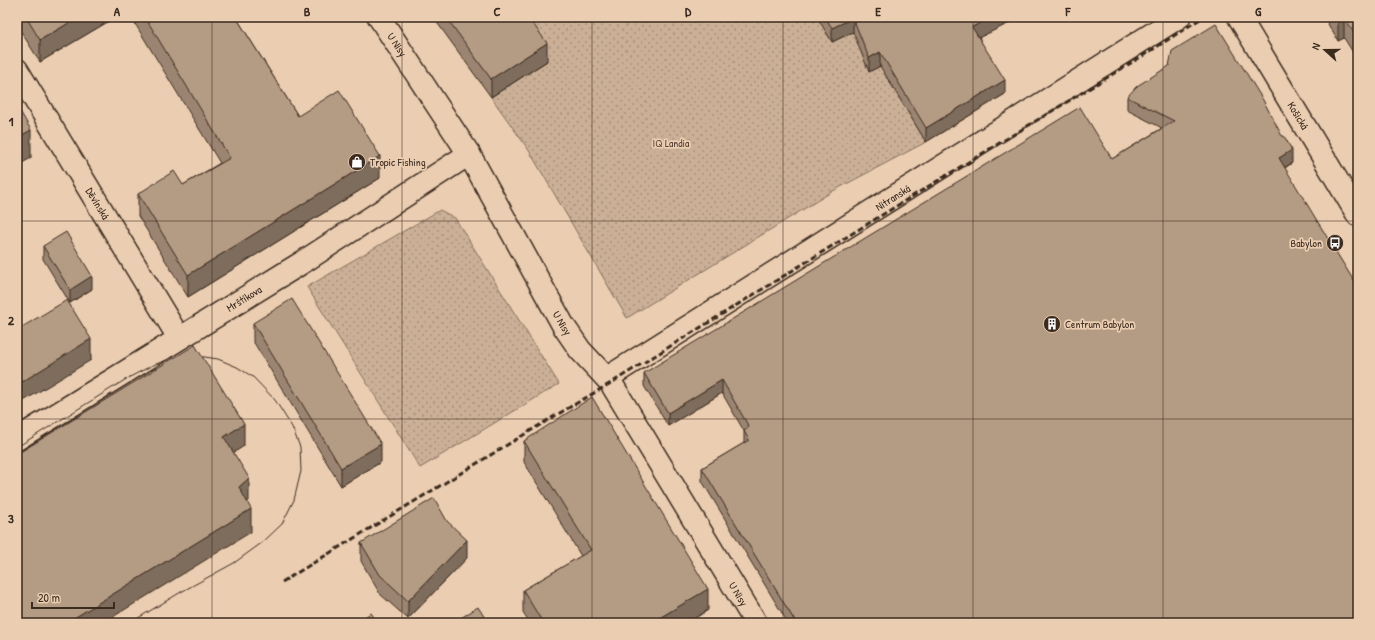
<svg xmlns="http://www.w3.org/2000/svg" width="1375" height="640" font-family="'Patrick Hand',sans-serif">
<style>
.green{fill:url(#green-dots);stroke:#836d5a}
.lines{fill:none;stroke-linecap:round;stroke-linejoin:round}
.street-casing{stroke:#3b2a1e;stroke-width:25}
.secondary-casing{stroke:#3b2a1e;stroke-width:25}
.street{stroke:#ebceb2;stroke-width:22}
.secondary{stroke:#ebceb2;stroke-width:22}
.tram{stroke:#3b2a1e;stroke-width:1}
.rail{stroke:#3b2a1e;stroke-width:3;stroke-dasharray:6 3;stroke-linecap:butt}
.wall{fill:#9b8572;stroke:#3b2a1e}
.shaded-wall{fill:#7e6c5c;stroke:#3b2a1e}
.building{fill:#b49b84;stroke:#3b2a1e}
.grid{fill:none;stroke:#3b2a1e;stroke-width:1;stroke-opacity:0.55}
.labels{text-anchor:middle;stroke-width:3.5;stroke-linejoin:round;paint-order:stroke}
.street-label{font-size:11px;fill:#3b2a1e;stroke:#ebceb2}
.park-label{font-size:11px;fill:#513e30;stroke:#ebceb2}
.poi-label{font-size:11px;fill:#3b2a1e;stroke:#ebceb2;text-anchor:start}
.neatline{fill:none;stroke:#3b2a1e;stroke-width:1.5}
.grid-label{font-size:13px;text-anchor:middle;font-weight:bold;fill:#3b2a1e}
</style>
<defs>
<pattern id="green-dots" width="8" height="8" patternUnits="userSpaceOnUse"><rect width="8" height="8" fill="#cbb097"/><path d="M2 2h.1M6 6h.1" fill="none" stroke="#a68f7b" stroke-width="1.8" stroke-linecap="round"/></pattern>
</defs>
<rect width="100%" height="100%" fill="#ebceb2"/>
<filter id="ink" filterUnits="userSpaceOnUse"><feTurbulence type="fractalNoise" baseFrequency=".025" numOctaves="2"/><feDisplacementMap in="SourceGraphic" scale="8" xChannelSelector="R" yChannelSelector="G"/><feConvolveMatrix kernelMatrix="1 2 1 2 8 2 1 2 1" color-interpolation-filters="sRGB"/></filter>
<g filter="url(#ink)">
<!-- green -->
<g class="green">
<polygon points="515,17 909,17 884,73 926,142 833,191 627,318 528,149 491,97 547,61"/>
<polygon points="440,210 455,218 559,384 420,468 307,287"/>
</g>
<g class="lines">
<defs>
<g id="street">
<path id="s1" d="M379 17 469 154 563 325 580 350 611 383 756 623"/>
<path id="s2" d="M17 70 179 338"/>
<path id="s3" d="M607 378 1179 17"/>
<path id="s4" d="M17 439 303 262 469 154"/>
</g>
<g id="secondary">
<path id="s5" d="M1239 17 1358 215"/>
</g>
</defs>
<!-- street casing -->
<use href="#street" class="street-casing"/>
<!-- secondary casing -->
<use href="#secondary" class="secondary-casing"/>
<!-- street -->
<use href="#street" class="street"/>
<!-- secondary -->
<use href="#secondary" class="secondary"/>
<!-- tram -->
<polyline class="tram" points="17,447 128,378 151,366 172,358 191,355 218,359 237,367 253,377 275,400 292,427 300,447 301,471 294,500 282,524 263,542 234,563 181,592 130,623"/>
<!-- rail -->
<polyline class="rail" points="282,582 553,417 611,383 911,197 1144,55 1203,17"/>
</g>
<!-- wall -->
<g class="wall">
<polygon points="17,17 116,17 40,62 17,25"/>
<polygon points="131,17 236,17 298,116 380,178 188,297 138,216 138,194 183,185 220,163"/>
<polygon points="433,17 528,17 547,61 491,97"/>
<polygon points="817,17 1022,17 979,37 1005,94 926,142 880,66 869,72 853,32 832,42"/>
<polygon points="1325,17 1358,17 1358,51 1354,54 1344,38 1338,41 1325,19"/>
<polygon points="1127,97 1292,163 1285,168 1358,623 788,623 702,481 702,468 744,443 744,431 722,393 668,426 644,386 644,373 1112,159 1162,128 1127,110"/>
<polygon points="43,246 92,289 70,303 43,259"/>
<polygon points="253,323 381,462 341,486 253,341"/>
<polygon points="524,441 708,610 687,623 530,623 523,612 523,590 581,556 524,462"/>
<polygon points="361,543 467,558 408,619 380,594 361,561"/>
</g>
<!-- shaded-wall -->
<g class="shaded-wall">
<polygon points="79,17 116,17 40,62 40,40"/>
<polygon points="993,17 1022,17 972,41 972,27"/>
<polygon points="1342,17 1344,17 1344,38 1338,41 1338,19"/>
<polygon points="853,18 853,32 832,42 832,28"/>
<polygon points="1358,30 1358,51 1354,54 1354,33"/>
<polygon points="547,43 547,61 491,97 491,79"/>
<polygon points="880,52 880,66 869,72 869,58"/>
<polygon points="1005,80 1005,94 926,142 926,128"/>
<polygon points="31,130 31,158 17,166 17,138"/>
<polygon points="1292,150 1292,163 1279,171 1279,158"/>
<polygon points="380,156 380,178 188,297 188,275"/>
<polygon points="92,276 92,289 70,303 70,290"/>
<polygon points="91,339 91,360 17,405 17,385"/>
<polygon points="722,380 722,393 668,426 668,413"/>
<polygon points="244,424 244,446 224,459 224,437"/>
<polygon points="381,444 381,462 341,486 341,468"/>
<polygon points="249,478 249,501 239,509 239,487"/>
<polygon points="251,509 251,532 103,623 66,623"/>
<polygon points="467,540 467,558 408,619 408,601"/>
<polygon points="708,589 708,610 687,623 651,623"/>
</g>
<!-- building -->
<g class="building">
<polygon points="26,17 79,17 40,40"/>
<polygon points="145,17 236,17 298,116 339,90 380,156 188,275 138,194 174,171 183,185 230,158"/>
<polygon points="446,17 528,17 547,43 491,79"/>
<polygon points="825,17 993,17 972,27 1005,80 926,128 880,52 869,58 853,18 832,28"/>
<polygon points="1337,17 1342,17 1338,19"/>
<polygon points="1344,17 1358,17 1358,30 1354,33"/>
<polygon points="1216,24 1263,100 1282,136 1284,136 1292,150 1279,158 1330,242 1357,286 1358,286 1358,623 796,623 702,468 749,440 744,431 749,427 722,380 668,413 644,373 1080,107 1112,159 1174,121 1127,97 1137,86 1169,66 1172,51"/>
<polygon points="17,106 31,130 17,138"/>
<polygon points="66,232 92,276 70,290 43,246"/>
<polygon points="292,299 381,444 341,468 253,323"/>
<polygon points="67,300 91,339 17,385 17,330"/>
<polygon points="195,345 244,424 224,437 249,478 239,487 251,509 66,623 17,623 17,454"/>
<polygon points="592,397 708,589 651,623 543,623 523,590 591,550 524,441"/>
<polygon points="434,498 447,521 467,540 408,601 380,575 361,543"/>
<polygon points="478,607 488,623 453,623"/>
<polygon points="371,613 378,623 355,623"/>
</g>
</g>
<!-- grid -->
<path class="grid" d="M212 17V623M402 17V623M592 17V623M783 17V623M973 17V623M1163 17V623M17 221H1358M17 419H1358"/>
<!-- icons -->
<defs>
<symbol id="shop-disc" viewBox="-11 -11 22 22"><circle r="9.5" fill="#3b2a1e" stroke="#ebceb2"/><path d="M-5-2.5h2.3a2.7 3.5 0 0 1 5.4 0H5L5.5 6h-11ZM-1.5-2.5h3a1.5 2.3 0 0 0-3 0Z" fill="#fff"/></symbol>
<symbol id="bus-disc" viewBox="-11 -11 22 22"><circle r="9.5" fill="#3b2a1e" stroke="#ebceb2"/><path d="M-5-6H5V4H4V6H2V4H-2V6H-4V4H-5ZM-3.5-4V0h7V-4ZM-3.5 1.2v1.5H-2V1.2ZM2 1.2v1.5H3.5V1.2Z" fill="#fff"/></symbol>
<symbol id="building-disc" viewBox="-11 -11 22 22"><circle r="9.5" fill="#3b2a1e" stroke="#ebceb2"/><path d="M-4-6H4V6H1V3H-1V6H-4ZM-2.5-4.3h1.7v1.8h-1.7ZM.8-4.3h1.7v1.8H.8ZM-2.5-1h1.7V.8h-1.7ZM.8-1h1.7V.8H.8Z" fill="#fff"/></symbol>
</defs>
<g fill-rule="evenodd">
<use href="#shop-disc" x="347" y="152" width="20" height="20"/>
<use href="#bus-disc" x="1325" y="233" width="20" height="20"/>
<use href="#building-disc" x="1042" y="314" width="20" height="20"/>
</g>
<g class="labels">
<!-- street labels -->
<g class="street-label">
<text dy="4" stroke="none"><textPath href="#s1" startOffset="33">U Nisy</textPath></text>
<text dy="4" stroke="none"><textPath href="#s5" startOffset="115">Košická</textPath></text>
<text dy="4" stroke="none"><textPath href="#s3" startOffset="338">Nitranská</textPath></text>
<text dy="4" stroke="none"><textPath href="#s2" startOffset="156">Děvínská</textPath></text>
<text dy="4" stroke="none"><textPath href="#s4" startOffset="267">Mrštíkova</textPath></text>
<text dy="4" stroke="none"><textPath href="#s1" startOffset="357">U Nisy</textPath></text>
<text dy="4" stroke="none"><textPath href="#s1" startOffset="681">U Nisy</textPath></text>
</g>
<!-- park labels -->
<g class="park-label">
<text x="671" y="147">IQ Landia</text>
</g>
<!-- poi labels -->
<g class="poi-label">
<text x="370" y="166">Tropic Fishing</text>
<text x="1322" y="247" text-anchor="end">Babylon</text>
<text x="1065" y="328">Centrum Babylon</text>
</g>
</g>
<!-- margin -->
<rect width="1375" height="640" fill="none" stroke="#ebceb2" stroke-width="44"/>
<!-- north arrow -->
<g transform="translate(1325 50) rotate(291)" stroke="#ebceb2" stroke-width="3" paint-order="stroke">
<path d="M0-3L7 15L0 10L-7 15Z" fill="#3b2a1e"/>
<text y="-6" font-size="11" font-weight="bold" text-anchor="middle" fill="#3b2a1e">N</text>
</g>
<!-- scale -->
<path d="M32 602v6h82v-6" fill="none" stroke="#3b2a1e" stroke-width="2"/>
<text x="38" y="602" font-size="12" fill="#3b2a1e" stroke="#ebceb2" stroke-width="3" paint-order="stroke">20 m</text>
<rect x="22" y="22" width="1331" height="596" class="neatline"/>
<g class="grid-label">
<text x="117" y="16">A</text>
<text x="307" y="16">B</text>
<text x="497" y="16">C</text>
<text x="688" y="16">D</text>
<text x="878" y="16">E</text>
<text x="1068" y="16">F</text>
<text x="1258" y="16">G</text>
<text x="11" y="126">1</text>
<text x="11" y="325">2</text>
<text x="11" y="523">3</text>
</g>
</svg>
